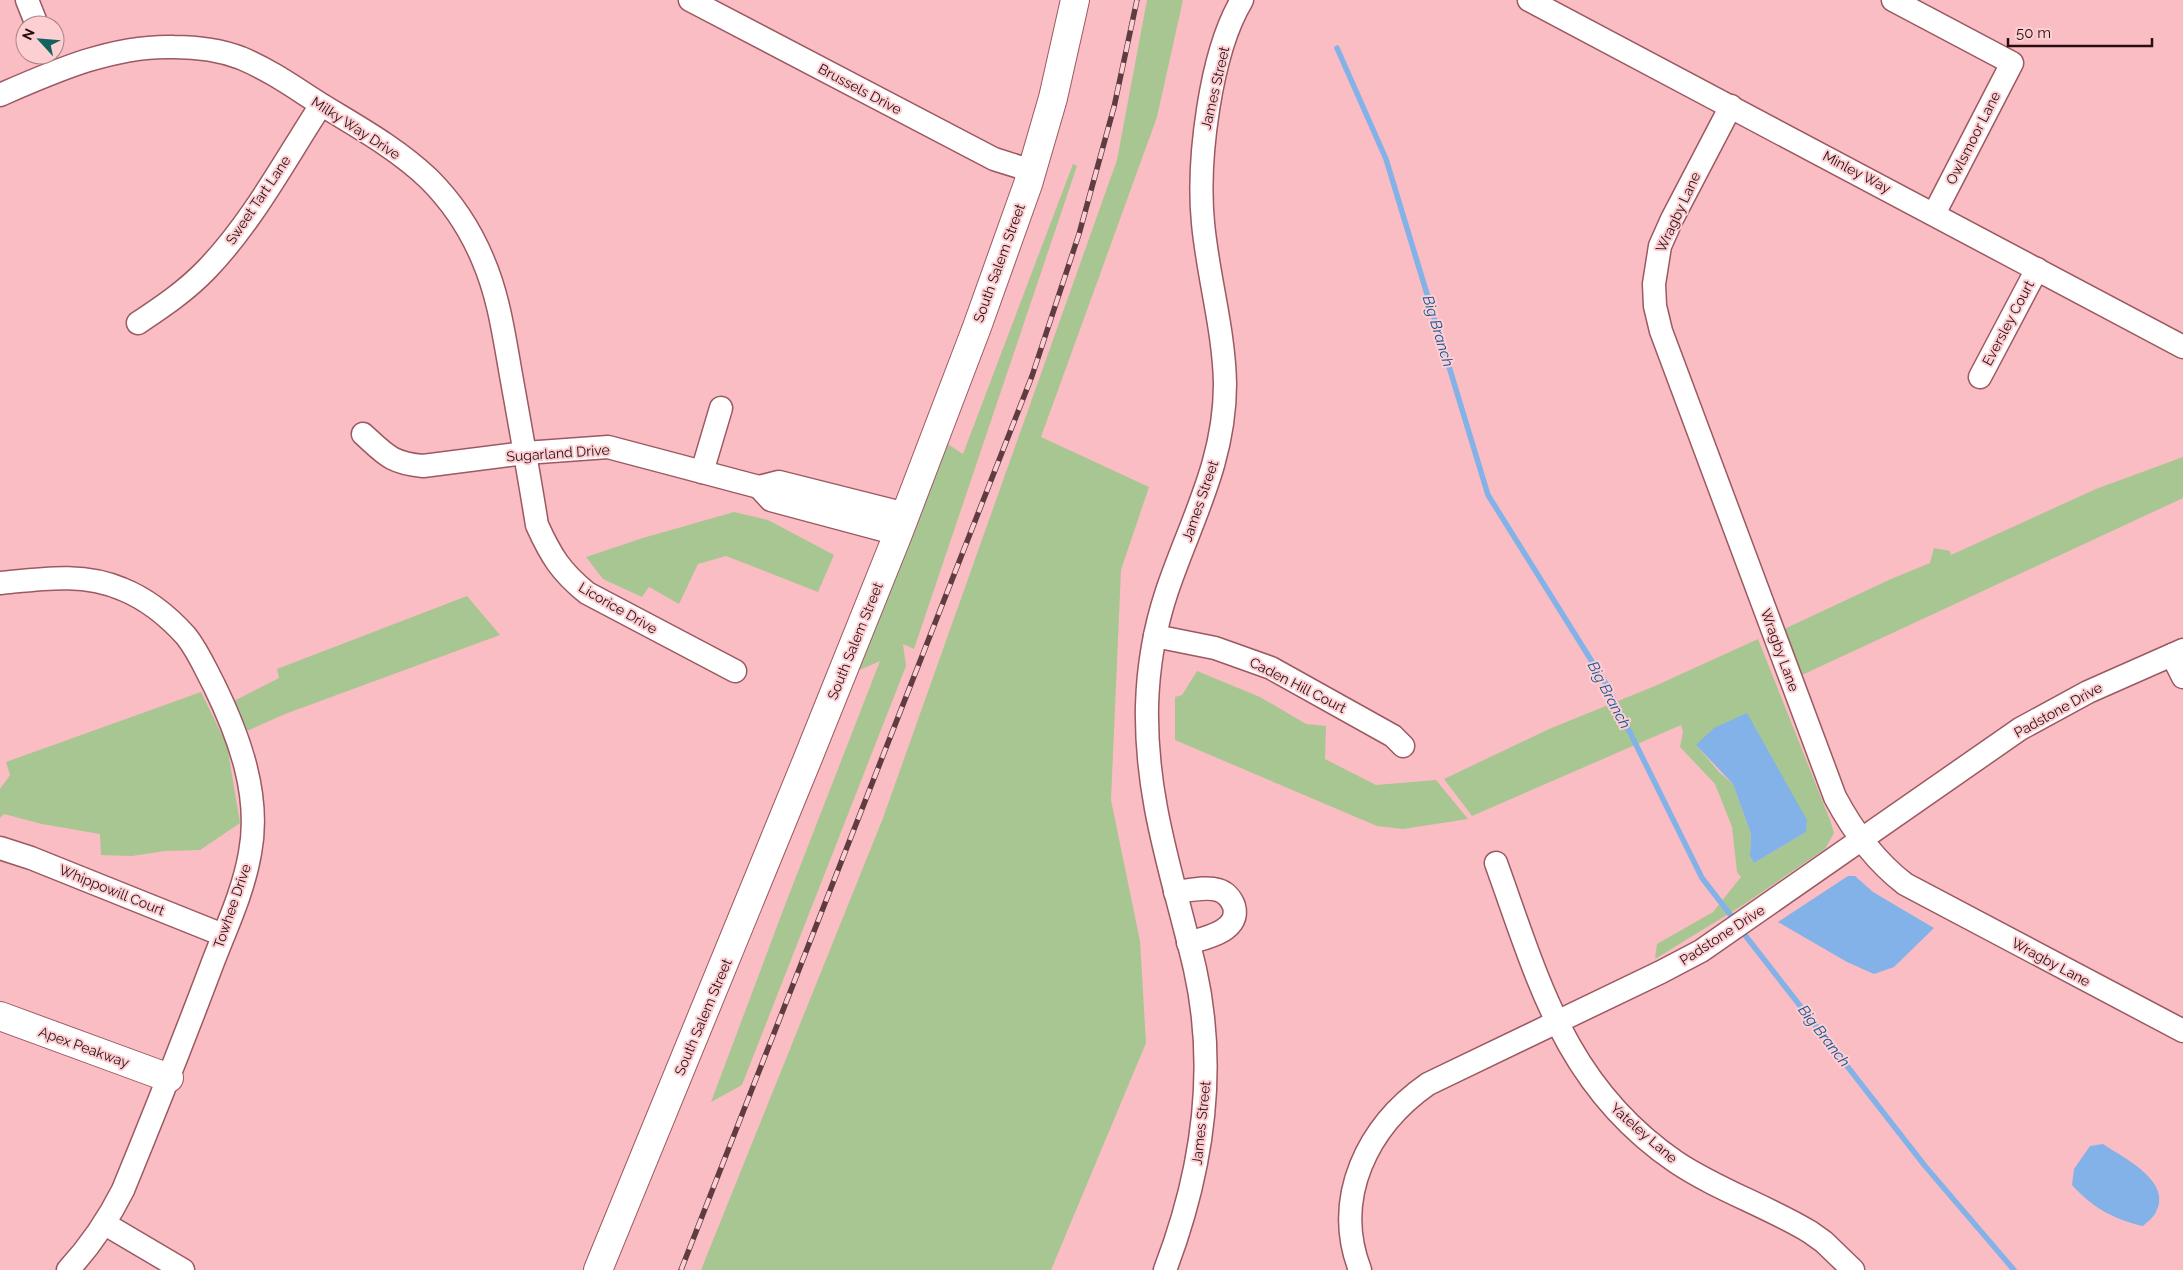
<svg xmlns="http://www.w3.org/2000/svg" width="2183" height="1270" font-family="Raleway,sans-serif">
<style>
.green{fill:#a8c692;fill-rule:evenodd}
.water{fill:#82b2e8}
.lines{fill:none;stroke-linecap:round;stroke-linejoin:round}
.stream{stroke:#82b2e8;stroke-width:5.5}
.street-casing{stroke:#9b5961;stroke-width:25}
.secondary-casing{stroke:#9b5961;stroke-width:30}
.primary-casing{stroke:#9b5961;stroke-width:30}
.street{stroke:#fff;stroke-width:22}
.secondary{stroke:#fff;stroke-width:28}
.primary{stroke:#fff;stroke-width:28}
.rail-casing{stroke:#5f3c41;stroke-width:5.5}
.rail{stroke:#fdcfd3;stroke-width:4;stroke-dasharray:11;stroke-linecap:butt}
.labels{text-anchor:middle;stroke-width:4;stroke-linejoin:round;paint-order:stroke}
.street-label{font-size:14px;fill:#280e12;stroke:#fdcfd3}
.water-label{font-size:15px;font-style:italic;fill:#105595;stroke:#fdcfd3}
</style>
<rect width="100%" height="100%" fill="#fabdc3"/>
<!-- green -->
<g class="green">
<polygon points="1147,0 1183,0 1157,117 1041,437 1149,487 1121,570 1111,800 1140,941 1146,1043 1051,1270 701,1270 883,818 1117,160"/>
<polygon points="1073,164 1077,166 914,649 903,644 906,666 742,1085 711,1102 785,905 880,661 855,672 946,443 963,454"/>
<polygon points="2183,457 2183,498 1802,675 1782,630 1891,579 1930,563 1934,548 1950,551 1951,555 2096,489"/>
<polygon points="734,512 768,520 834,555 818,592 726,556 698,564 679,604 649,587 642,597 603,579 586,557 643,538"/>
<polygon points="467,596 500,635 285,714 247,731 232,702 279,678 277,669"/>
<path d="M1758 639 1830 820 1834 833 1825 849 1743 905 1655 959 1657 944 1713 912 1741 877 1737 872 1732 827 1715 784 1680 747 1683 732 1681 725 1472 816 1444 779 1549 729 1655 686ZM1696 745 1806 832 1754 863 1750 856 1751 834 1733 784 1719 772Z"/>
<polygon points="1197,671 1260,697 1306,724 1326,726 1325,759 1376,785 1436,780 1468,819 1403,829 1377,826 1175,740 1175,697 1182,695"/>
<polygon points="201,692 227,745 240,823 200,850 165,851 132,856 101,855 100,834 42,824 4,814 0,818 0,789 10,775 6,762"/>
</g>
<!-- water -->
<g class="water">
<polygon points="1747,713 1807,820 1806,832 1754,863 1750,856 1751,834 1733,784 1696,745 1714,728"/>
<polygon points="1848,876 1855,876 1873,892 1934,928 1894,967 1874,974 1847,962 1778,922"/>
<path d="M2103 1144C2122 1157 2173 1181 2156 1212 2154 1217 2147 1222 2143 1226 2113 1219 2093 1208 2072 1185L2074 1169 2090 1146Z"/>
</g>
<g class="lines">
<!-- stream -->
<g class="stream">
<polyline points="1337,48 1386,159 1488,495 1606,684 1702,878 1736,922"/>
<polyline points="1741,930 1925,1166 2014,1270"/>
</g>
<defs>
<g id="street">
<polyline points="27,0 37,25"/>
<polyline points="690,0 994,159 1032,171"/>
<polyline points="1529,0 2183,347"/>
<polyline points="1893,0 2012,63 1934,214"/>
<path d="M0 95C55 71 113 45 174 47 197 47 220 50 241 58 270 70 295 88 322 105 358 127 398 149 429 179 452 202 471 231 483 260 499 297 504 336 511 375 520 425 529 475 537 525 551 556 561 572 587 593L735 671"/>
<path d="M1731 106 1672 219 1660 246 1654 284 1655 306 1661 331 1835 797C1852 829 1875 861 1905 884L2183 1031"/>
<path d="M138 323C162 307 186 291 207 269 253 221 285 160 321 105"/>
<polyline points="1980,377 2037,269"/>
<path d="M363 434C386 455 391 463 423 466L525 453 608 447 759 487 779 482 906 514"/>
<polyline points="702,472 721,408"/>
<polyline points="759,487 771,500 898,534"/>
<path d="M0 583C41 579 83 572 122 589 147 599 168 616 186 636 198 651 205 668 214 685 239 736 261 795 250 853 243 894 224 932 210 970 182 1044 153 1117 123 1190 108 1220 91 1245 68 1270"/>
<polyline points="1155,636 1215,648 1271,668 1393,736 1403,746"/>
<polyline points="2172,655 2183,677"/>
<polyline points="0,848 31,858 223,935"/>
<path d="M1496 863C1539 982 1565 1086 1676 1162 1718 1190 1767 1206 1810 1232L1824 1242 1853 1270"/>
<path d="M1175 892C1188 891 1205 886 1218 890 1225 892 1231 898 1234 906 1241 931 1205 938 1188 943"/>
<polyline points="105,1224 183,1270"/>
<path d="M1165 1270C1202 1173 1218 1072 1195 969 1174 879 1145 801 1147 706 1148 668 1155 627 1167 591 1191 520 1225 462 1225 384 1224 329 1208 277 1203 223 1197 161 1210 53 1242 0"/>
<path d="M1360 1270C1332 1197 1368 1126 1428 1084L1661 972 1701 951 2020 729 2088 692 2183 650"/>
</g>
<polyline id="secondary" points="0,1016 169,1078"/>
<polyline id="primary" points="598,1270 808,758 898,534 977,327 1028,184 1053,98 1075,0"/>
</defs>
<!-- street casing -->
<use href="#street" class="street-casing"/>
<!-- secondary casing -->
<use href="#secondary" class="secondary-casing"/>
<!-- primary casing -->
<use href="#primary" class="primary-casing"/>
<!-- street -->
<use href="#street" class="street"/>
<!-- secondary -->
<use href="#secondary" class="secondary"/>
<!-- primary -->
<use href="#primary" class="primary"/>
<defs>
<polyline id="rail" points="681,1270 1032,376 1079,234 1114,107 1137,0"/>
</defs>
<!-- rail casing -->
<use href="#rail" class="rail-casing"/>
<!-- rail -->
<use href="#rail" class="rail"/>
</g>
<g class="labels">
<!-- street labels -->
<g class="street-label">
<text transform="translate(1215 88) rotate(-77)" y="5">James Street</text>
<text transform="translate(860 89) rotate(28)" y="5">Brussels Drive</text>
<text transform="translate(356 128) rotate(33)" y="5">Milky Way Drive</text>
<text transform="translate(1973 138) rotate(-63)" y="5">Owlsmoor Lane</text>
<text transform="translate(1857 172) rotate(28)" y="5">Minley Way</text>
<text transform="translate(258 200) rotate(-56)" y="5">Sweet Tart Lane</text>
<text transform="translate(1678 212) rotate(-65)" y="5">Wragby Lane</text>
<text transform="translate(999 263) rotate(-70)" y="5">South Salem Street</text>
<text transform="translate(2008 323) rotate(-62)" y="5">Eversley Court</text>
<text transform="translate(558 453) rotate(-4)" y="5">Sugarland Drive</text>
<text transform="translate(1200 501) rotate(-71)" y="5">James Street</text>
<text transform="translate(618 608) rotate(30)" y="5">Licorice Drive</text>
<text transform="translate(855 641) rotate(-68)" y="5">South Salem Street</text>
<text transform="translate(1780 650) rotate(70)" y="5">Wragby Lane</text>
<text transform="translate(1298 685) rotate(27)" y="5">Caden Hill Court</text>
<text transform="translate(2058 710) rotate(-29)" y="5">Padstone Drive</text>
<text transform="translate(112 890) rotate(22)" y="5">Whippowill Court</text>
<text transform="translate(232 906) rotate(-71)" y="5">Towhee Drive</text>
<text transform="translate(1722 935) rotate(-33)" y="5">Padstone Drive</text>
<text transform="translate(2051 962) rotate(28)" y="5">Wragby Lane</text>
<text transform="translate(703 1017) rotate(-67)" y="5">South Salem Street</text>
<text transform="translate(84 1047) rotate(20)" y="5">Apex Peakway</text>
<text transform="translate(1201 1123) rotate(-84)" y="5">James Street</text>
<text transform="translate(1644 1133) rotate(41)" y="5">Yateley Lane</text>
</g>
<!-- water labels -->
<g class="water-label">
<text transform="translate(1438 331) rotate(73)" y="5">Big Branch</text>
<text transform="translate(1609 695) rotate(62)" y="5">Big Branch</text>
<text transform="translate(1824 1036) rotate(52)" y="5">Big Branch</text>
</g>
</g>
<!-- north arrow -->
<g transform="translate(40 40) rotate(296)"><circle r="24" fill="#fdcfd3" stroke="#a88286"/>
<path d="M0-4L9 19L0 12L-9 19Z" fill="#126260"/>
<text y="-8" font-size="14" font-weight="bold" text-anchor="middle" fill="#280e12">N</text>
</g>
<!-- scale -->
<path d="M2008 38v8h144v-8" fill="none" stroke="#280e12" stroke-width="2.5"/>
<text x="2016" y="38" font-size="15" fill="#280e12" stroke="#fdcfd3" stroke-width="4" paint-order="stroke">50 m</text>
</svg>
